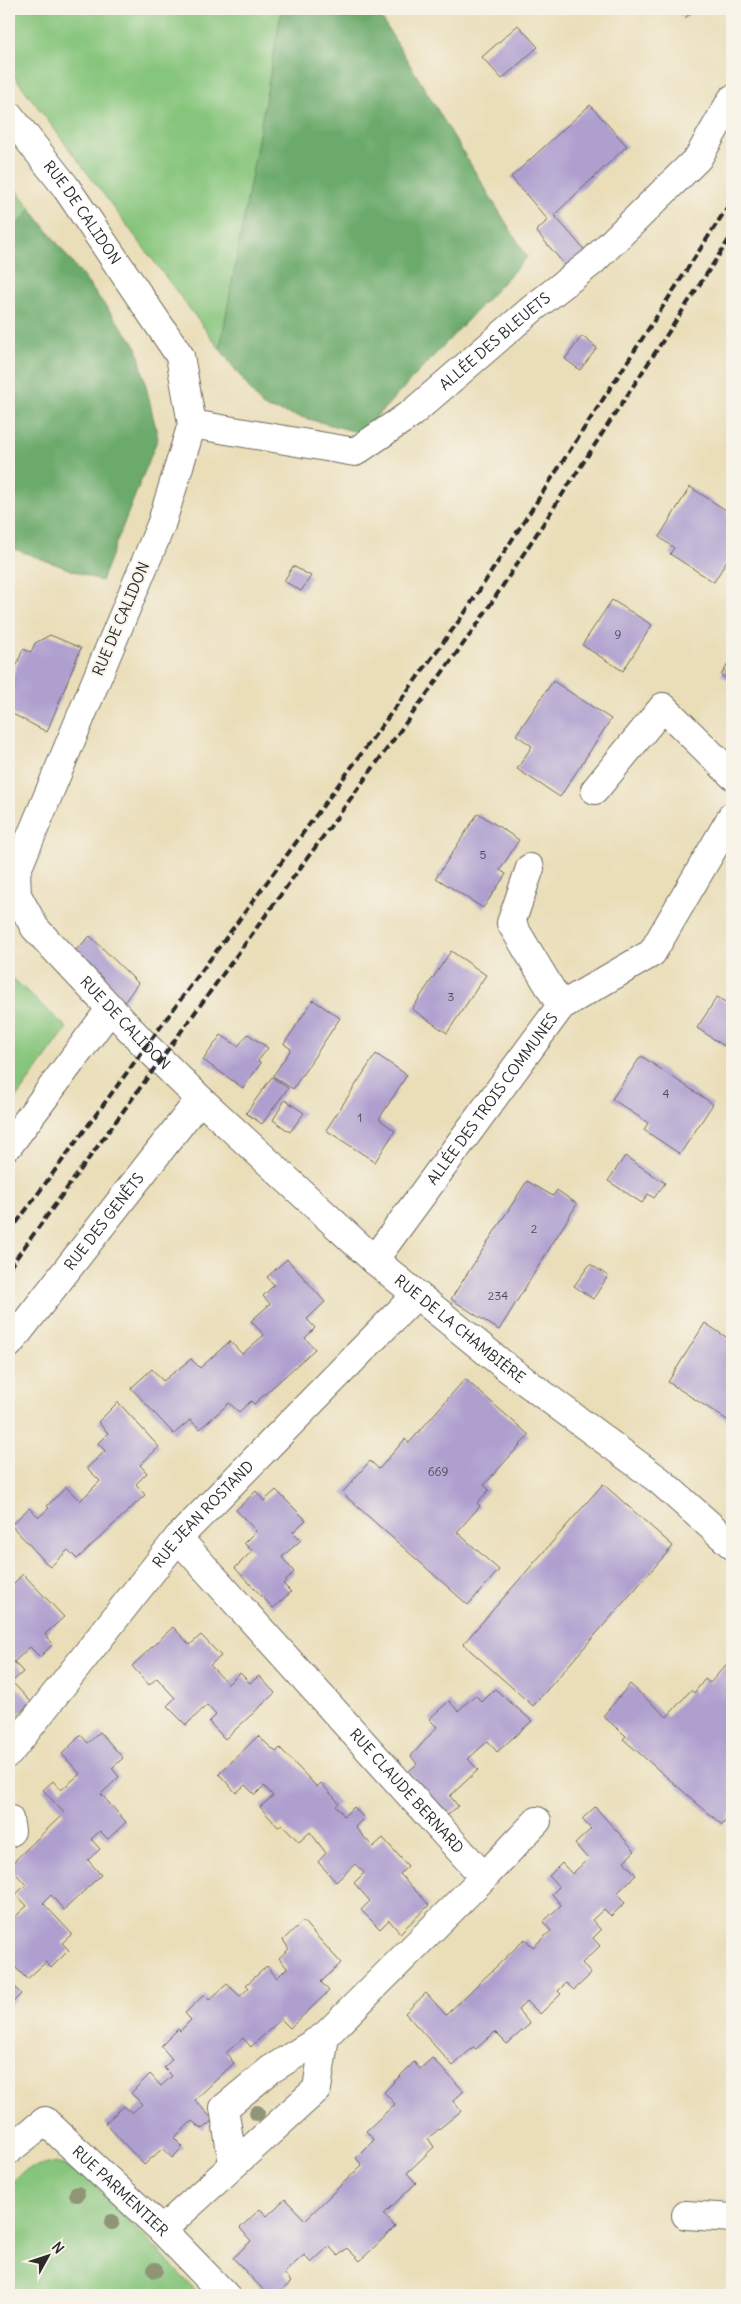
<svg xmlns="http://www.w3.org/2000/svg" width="741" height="2304" font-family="Delius,sans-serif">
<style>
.green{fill:#86c57c;stroke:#587854}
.forest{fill:#6caa6c;stroke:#4c6a4c}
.building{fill:#ae9fcf}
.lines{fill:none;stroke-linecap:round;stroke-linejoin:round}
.minor-casing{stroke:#6e6a5d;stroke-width:30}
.minor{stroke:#fff;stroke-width:28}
.rail{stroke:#2b2b2b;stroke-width:4;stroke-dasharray:8 4;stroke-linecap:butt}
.tree{fill:#909578}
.labels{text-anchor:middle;stroke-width:4;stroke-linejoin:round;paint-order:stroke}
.number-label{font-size:12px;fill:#4c4854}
.street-label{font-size:15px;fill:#2b2b2b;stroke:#f7f3e8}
</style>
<rect width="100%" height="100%" fill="#f7f3e8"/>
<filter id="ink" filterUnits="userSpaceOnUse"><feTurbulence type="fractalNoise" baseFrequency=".02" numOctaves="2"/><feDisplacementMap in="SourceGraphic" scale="10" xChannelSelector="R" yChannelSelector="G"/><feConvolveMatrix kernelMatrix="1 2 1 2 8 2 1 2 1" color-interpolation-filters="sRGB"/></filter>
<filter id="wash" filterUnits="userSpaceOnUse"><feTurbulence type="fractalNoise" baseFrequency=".0096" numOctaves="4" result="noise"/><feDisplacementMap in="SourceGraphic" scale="20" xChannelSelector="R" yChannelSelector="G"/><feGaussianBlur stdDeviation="1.12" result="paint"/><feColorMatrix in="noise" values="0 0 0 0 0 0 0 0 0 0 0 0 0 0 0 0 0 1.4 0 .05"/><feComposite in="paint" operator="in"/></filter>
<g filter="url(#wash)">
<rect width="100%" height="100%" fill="#eadeb9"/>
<!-- green -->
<g class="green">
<polygon points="9,9 282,9 220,349 9,69"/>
<polygon points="9,180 31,209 9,235"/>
<polygon points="9,975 67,1028 9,1108"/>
<polygon points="56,2162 87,2176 193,2288 195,2295 9,2295 9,2184 25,2170"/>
</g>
<!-- forest -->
<g class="forest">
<polygon points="282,9 376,9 527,257 361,433 263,407 220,349"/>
<polygon points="31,209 137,347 158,438 101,581 9,547 9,235"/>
</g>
<g id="blocks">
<!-- building -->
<g class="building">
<polygon points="677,9 696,9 685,18"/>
<polygon points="518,25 538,47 502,79 482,57"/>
<polygon points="590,105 627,146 554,215 589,255 569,270 536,231 548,220 511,177"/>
<polygon points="582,336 597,348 580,370 565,359"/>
<polygon points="690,487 732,514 732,552 714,582 670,554 674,548 659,537"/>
<polygon points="293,566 311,576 301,591 284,581"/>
<polygon points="612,600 652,625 623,671 582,645"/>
<polygon points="50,635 81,648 47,732 9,712 9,685 23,649 31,652 35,643"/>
<polygon points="732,658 732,682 721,675"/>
<polygon points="553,681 611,719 560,797 517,769 532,746 516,735"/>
<polygon points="478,813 519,840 500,870 506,874 483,908 436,878"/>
<polygon points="90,936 138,983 124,1003 74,952"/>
<polygon points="451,951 486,975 447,1033 412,1009"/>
<polygon points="717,997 732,1006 732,1051 697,1028"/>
<polygon points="313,1000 340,1018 293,1089 273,1076 291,1049 284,1044"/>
<polygon points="248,1034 268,1048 258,1061 261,1063 243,1088 203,1060 221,1035 238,1046"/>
<polygon points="376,1054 407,1075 379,1119 395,1131 375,1162 326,1130"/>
<polygon points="641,1056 713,1104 680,1154 644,1130 648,1123 612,1099"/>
<polygon points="272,1077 288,1088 262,1124 246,1113"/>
<polygon points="285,1100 304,1113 290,1132 273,1120"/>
<polygon points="625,1156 665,1183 654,1198 648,1194 642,1203 608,1181"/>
<polygon points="527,1181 553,1196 557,1190 577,1204 499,1330 451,1299"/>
<polygon points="287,1259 325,1302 307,1319 315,1328 305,1338 315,1349 254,1404 251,1401 239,1412 229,1403 200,1429 190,1420 174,1434 131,1388 152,1369 163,1381 191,1359 200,1368 230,1341 242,1354 264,1335 251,1321 270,1304 263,1296 274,1285 267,1277"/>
<polygon points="590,1264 608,1276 593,1299 574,1286"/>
<polygon points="705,1323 732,1341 732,1362 730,1365 732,1367 732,1423 668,1382"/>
<polygon points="465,1379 529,1435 484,1485 489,1490 477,1503 480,1506 457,1532 499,1570 468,1605 342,1493 370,1461 379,1469 405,1439 409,1443"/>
<polygon points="118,1402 159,1447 140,1465 147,1473 136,1484 145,1495 77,1559 68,1550 50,1567 11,1525 29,1508 39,1517 49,1508 47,1506 66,1487 80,1501 100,1481 87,1468 105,1451 98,1443 108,1433 98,1422"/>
<polygon points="603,1484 673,1546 533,1706 463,1644"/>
<polygon points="276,1490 306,1520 293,1532 301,1540 282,1557 294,1572 283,1584 291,1592 273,1608 235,1568 252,1551 244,1543 256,1531 236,1510 256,1491 264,1501"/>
<polygon points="23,1574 64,1617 45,1634 53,1644 40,1657 30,1647 14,1662 23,1672 12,1682 31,1702 14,1718 9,1713 9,1588"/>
<polygon points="173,1627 190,1645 201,1635 221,1656 210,1665 228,1684 240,1673 250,1683 259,1676 275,1693 225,1739 209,1722 216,1715 207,1705 186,1725 167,1706 175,1698 157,1678 149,1685 132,1666"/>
<polygon points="732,1658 732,1813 722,1825 623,1739 626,1736 603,1716 630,1684 667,1717 691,1690 694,1693 705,1679 710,1683"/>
<polygon points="495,1689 532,1721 497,1752 488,1741 468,1759 478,1770 450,1796 458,1806 448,1815 408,1772 417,1764 411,1756 437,1727 429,1719 449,1701 458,1711 475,1695 482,1702"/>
<polygon points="100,1732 123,1758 112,1768 119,1777 101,1794 126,1822 108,1839 100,1831 91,1839 100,1849 88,1860 101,1875 64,1910 51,1895 43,1903 72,1934 62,1943 69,1950 51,1968 46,1962 27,1979 14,1966 9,1971 9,1922 27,1906 16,1894 26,1885 9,1866 64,1813 43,1790 53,1781 61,1790 80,1774 62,1754 81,1735 88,1743"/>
<polygon points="258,1736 276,1752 280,1748 317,1787 321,1783 339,1803 336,1806 344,1816 354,1807 364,1818 355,1827 365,1838 373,1847 383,1838 408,1866 400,1874 429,1905 400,1933 389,1920 380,1929 361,1910 370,1901 354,1883 364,1873 355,1864 336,1882 318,1862 326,1853 310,1832 299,1842 282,1824 278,1827 260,1807 273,1796 264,1786 255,1795 245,1785 236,1793 219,1774"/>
<polygon points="595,1807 635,1851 624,1861 636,1875 617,1893 625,1903 611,1916 604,1909 592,1920 601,1930 593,1938 600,1946 582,1963 591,1974 574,1990 566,1983 558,1991 561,1994 540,2014 527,2001 518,2010 530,2024 507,2044 495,2032 476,2049 473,2047 453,2066 405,2013 426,1993 446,2015 525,1939 533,1947 551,1931 543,1922 561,1905 552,1894 559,1887 549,1876 562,1863 572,1874 588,1859 575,1844 591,1829 582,1819"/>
<polygon points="303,1921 341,1963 321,1982 329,1991 290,2028 281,2019 251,2047 243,2038 226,2053 234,2063 195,2100 213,2120 202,2129 192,2121 174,2138 183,2147 172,2158 163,2148 144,2165 105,2123 124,2106 132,2113 142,2104 131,2093 150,2074 161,2086 172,2076 164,2068 172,2059 161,2046 178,2029 180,2031 191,2020 185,2013 204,1995 209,2000 227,1984 240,1996 249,1988 246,1985 267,1966 277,1978 287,1968 279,1958 289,1949 283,1940"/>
<polygon points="9,1980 21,1994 9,2006"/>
<polygon points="432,2058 464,2091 453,2101 461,2111 428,2138 434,2147 407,2173 416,2183 384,2214 395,2227 360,2261 347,2248 338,2256 329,2246 311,2263 304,2255 284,2273 291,2282 277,2295 268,2295 233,2258 251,2241 240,2228 260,2209 267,2216 285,2199 305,2220 362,2165 356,2158 374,2140 366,2131 395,2104 384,2092 414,2062 420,2069"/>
</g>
</g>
</g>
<g filter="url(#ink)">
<use href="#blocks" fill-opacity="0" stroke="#6e6a5d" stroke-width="1"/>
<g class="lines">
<defs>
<g id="minor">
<path id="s1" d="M9 115 65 186 180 356 192 424 161 525 16 872 17 895 35 928 146 1046 200 1099 374 1260 506 1367 660 1481 732 1545"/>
<path id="s2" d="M192 424 355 452 412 413 532 309 592 262 698 158 732 99"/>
<polyline points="595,790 663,707 732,775"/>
<polyline points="530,868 511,923 561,1006"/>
<polyline points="9,1145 111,1008"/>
<path id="s3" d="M374 1260 561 1006 652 953 732 816"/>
<path id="s4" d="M9 1344 200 1099"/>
<path id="s5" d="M178 1538 484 1877 325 2036 270 2070 224 2108 233 2164"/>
<path id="s6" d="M9 1753 178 1538 416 1295"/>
<polyline points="9,1819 11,1831 9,1833"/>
<polyline points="484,1877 537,1821"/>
<path id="s7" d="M9 2150 45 2121 162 2230 225 2295"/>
<polyline points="686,2215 732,2218"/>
<polyline points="162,2230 317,2089 325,2036"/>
</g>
</defs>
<!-- minor casing -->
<use href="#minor" class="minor-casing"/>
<!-- minor -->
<use href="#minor" class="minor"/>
<!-- rail -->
<g class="rail">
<polyline points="9,1233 464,614 732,200"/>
<polyline points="9,1268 477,625 732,235"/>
</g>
</g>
<!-- trees -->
<g class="tree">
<circle cx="257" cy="2113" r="8"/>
<circle cx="77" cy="2194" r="8"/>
<circle cx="112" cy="2222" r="8"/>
<circle cx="155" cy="2270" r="8"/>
</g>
</g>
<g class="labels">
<!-- number labels -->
<g class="number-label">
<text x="618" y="639">9</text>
<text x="483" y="859">5</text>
<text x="451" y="1001">3</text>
<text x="666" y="1098">4</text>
<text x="360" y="1122">1</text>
<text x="534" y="1233">2</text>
<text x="498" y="1300">234</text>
<text x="438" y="1476">669</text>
</g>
<!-- street labels -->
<g class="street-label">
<text dy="5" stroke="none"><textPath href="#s1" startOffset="122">RUE DE CALIDON</textPath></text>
<text dy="5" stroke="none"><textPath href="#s2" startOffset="344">ALLÉE DES BLEUETS</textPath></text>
<text transform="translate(121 619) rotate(-67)" y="5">RUE DE CALIDON</text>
<text dy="5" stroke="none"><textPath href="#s1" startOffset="1038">RUE DE CALIDON</textPath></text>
<text dy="5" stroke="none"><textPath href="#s3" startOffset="200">ALLÉE DES TROIS COMMUNES</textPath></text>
<text dy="5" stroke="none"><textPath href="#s4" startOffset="155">RUE DES GENÊTS</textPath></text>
<text dy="5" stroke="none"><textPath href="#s1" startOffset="1492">RUE DE LA CHAMBIÈRE</textPath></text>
<text dy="5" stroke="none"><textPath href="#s6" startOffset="308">RUE JEAN ROSTAND</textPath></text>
<text dy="5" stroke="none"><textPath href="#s5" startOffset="341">RUE CLAUDE BERNARD</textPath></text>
<text dy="5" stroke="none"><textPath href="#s7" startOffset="149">RUE PARMENTIER</textPath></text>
</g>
</g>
<!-- margin -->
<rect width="741" height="2304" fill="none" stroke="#f7f3e8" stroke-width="30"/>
<!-- north arrow -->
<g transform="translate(48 2256) rotate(50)" stroke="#f7f3e8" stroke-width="4" paint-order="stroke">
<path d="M0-4L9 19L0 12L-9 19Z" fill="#2b2b2b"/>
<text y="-8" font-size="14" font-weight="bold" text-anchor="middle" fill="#2b2b2b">N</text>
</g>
</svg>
